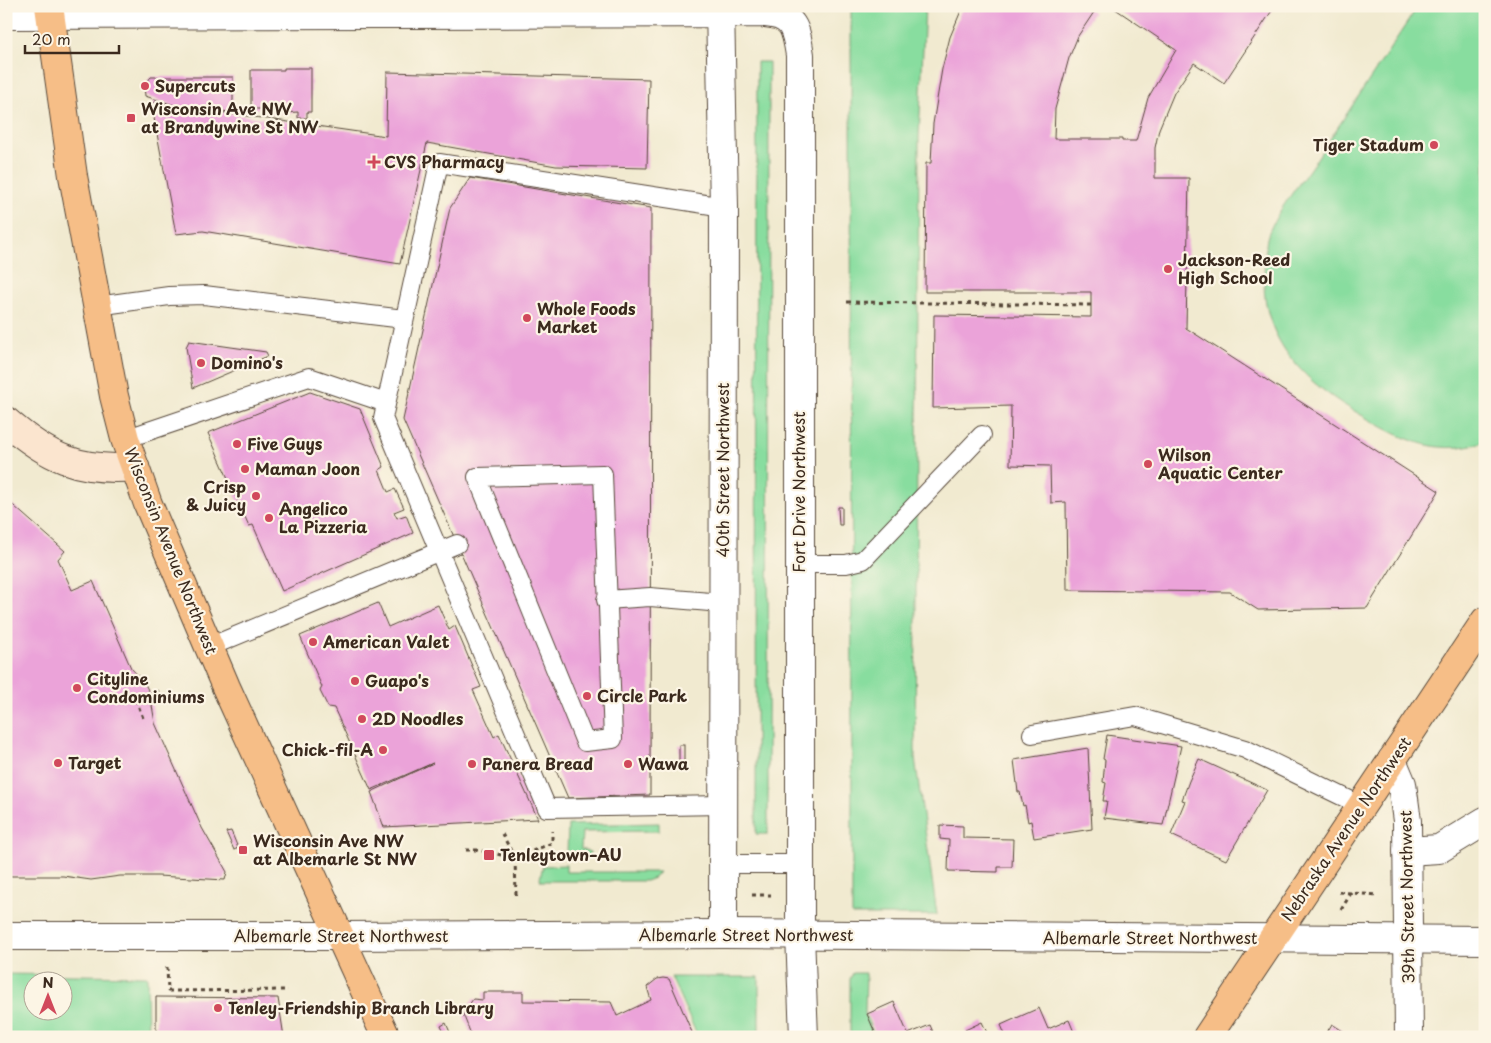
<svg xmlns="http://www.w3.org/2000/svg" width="1491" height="1043" font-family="'Playpen Sans',sans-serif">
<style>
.green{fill:#88dd9f;stroke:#62845e;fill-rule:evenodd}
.building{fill:#eba3d9}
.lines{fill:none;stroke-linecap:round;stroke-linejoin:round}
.service-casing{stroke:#564739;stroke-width:20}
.minor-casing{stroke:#564739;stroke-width:30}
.tertiary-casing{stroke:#564739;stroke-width:30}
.secondary-casing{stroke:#564739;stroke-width:30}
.primary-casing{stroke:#564739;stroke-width:30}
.path{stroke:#564739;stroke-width:3;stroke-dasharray:4 4;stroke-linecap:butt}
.service{stroke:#fff;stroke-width:18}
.minor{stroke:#fff;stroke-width:28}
.tertiary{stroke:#fff;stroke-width:28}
.secondary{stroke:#fbe5cf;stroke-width:28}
.primary{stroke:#f6be87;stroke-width:28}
.poi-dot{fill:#d1495b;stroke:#fcf5e5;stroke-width:2}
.labels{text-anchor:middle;stroke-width:4.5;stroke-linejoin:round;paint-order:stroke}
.poi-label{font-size:16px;font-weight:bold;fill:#3b2a1e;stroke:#fcf5e5;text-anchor:start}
.street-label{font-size:16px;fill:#3b2a1e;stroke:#fcf5e5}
</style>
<rect width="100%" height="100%" fill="#fcf5e5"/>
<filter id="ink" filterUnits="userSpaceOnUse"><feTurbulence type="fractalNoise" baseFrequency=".02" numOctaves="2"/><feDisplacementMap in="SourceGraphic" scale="10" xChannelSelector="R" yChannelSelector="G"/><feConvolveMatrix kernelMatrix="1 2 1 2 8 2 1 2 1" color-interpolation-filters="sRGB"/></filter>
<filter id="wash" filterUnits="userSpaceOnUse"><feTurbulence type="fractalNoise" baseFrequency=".0096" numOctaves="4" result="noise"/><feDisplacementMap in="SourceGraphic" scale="20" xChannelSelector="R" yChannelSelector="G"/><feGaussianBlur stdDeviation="1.12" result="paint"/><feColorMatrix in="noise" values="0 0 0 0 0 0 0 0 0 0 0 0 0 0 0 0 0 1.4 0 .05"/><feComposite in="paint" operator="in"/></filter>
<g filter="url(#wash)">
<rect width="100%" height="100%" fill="#f1ead0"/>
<!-- green -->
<g class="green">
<polygon points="851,6 925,6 919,136 915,758 937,915 852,915"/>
<path d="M1418 6H1485V441C1433 460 1394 434 1351 409 1296 376 1257 331 1265 263 1266 253 1265 239 1270 230 1279 208 1302 181 1316 160 1350 109 1384 58 1418 6Z"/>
<polygon points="757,62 769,62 768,834 756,834"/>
<polygon points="659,823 659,831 582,832 581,849 590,852 589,856 567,855 568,825"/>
<polygon points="566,865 566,872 659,872 654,878 646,881 541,881 540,878 543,866"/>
<polygon points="853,973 866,973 865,1014 875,1037 850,1037 850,979"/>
<path d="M6 974 147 976 148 1037H6ZM32 980H62V1010H32Z"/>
<polygon points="671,977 759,977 759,1037 698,1037"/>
</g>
<g id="blocks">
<!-- building -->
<g class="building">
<polygon points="963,6 1085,6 1094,12 1078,36 1069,58 1055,109 1054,139 1122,139 1122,141 1136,141 1148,98 1176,50 1111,6 1275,6 1224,83 1194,63 1174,93 1159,129 1155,148 1155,178 1189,178 1186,328 1439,491 1367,608 1258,610 1230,592 1067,590 1066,502 1051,503 1050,466 1010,465 1011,406 933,408 934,315 1091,317 1091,292 925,292 926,163 931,163 933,124 942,69 950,37"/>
<polygon points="284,68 311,68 311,112 307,112 307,118 298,118 298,112 267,114 267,109 251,109 251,70 284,70"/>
<polygon points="387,72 649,79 647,168 556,166 427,143 400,264 203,231 176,234 151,102 174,105 145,96 144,85 151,77 233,77 233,112 205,110 386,136"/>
<polygon points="470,178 651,208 650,795 568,798 403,420 450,208"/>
<polygon points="189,341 266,352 268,356 193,388 186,347"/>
<polygon points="310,392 360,409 384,467 379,470 388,492 395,489 404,508 394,512 397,518 406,515 413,533 282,591 253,525 249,526 208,433"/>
<polygon points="6,499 65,551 58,559 72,590 93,581 131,668 144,682 150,694 155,723 202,828 227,872 225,880 158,876 120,876 91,880 63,876 6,876"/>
<polygon points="838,507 842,507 842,525 839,525"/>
<polygon points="378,603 388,627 438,605 449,630 455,626 481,687 473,690 494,737 499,734 538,819 384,827 371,792 433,763 371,790 334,708 328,707 320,691 322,687 300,636"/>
<polygon points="1107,735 1181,746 1163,825 1104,818 1107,801 1103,801 1106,783 1103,782 1105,760 1103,759"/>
<rect x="679" y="745" width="5" height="19"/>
<polygon points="1088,748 1092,829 1034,838 1031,821 1028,822 1025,805 1023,806 1020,792 1018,792 1014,760"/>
<polygon points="1199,759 1267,790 1226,860 1171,835 1185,801 1182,800 1189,781"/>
<polygon points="940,825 963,826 963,838 1013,839 1012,867 998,867 998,872 948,871 949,840 940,839"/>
<polygon points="231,831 238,848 234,850 226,832"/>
<polygon points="663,978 669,979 694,1037 472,1037 463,1014 473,999 483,1000 483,992 523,992 523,1001 611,1002 617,1016 651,1000 647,987 657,979"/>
<polygon points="156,997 278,998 284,1037 156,1037"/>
<polygon points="894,1002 908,1034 930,1025 935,1037 877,1037 867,1014"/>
<polygon points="1039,1008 1048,1029 1069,1020 1076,1037 1006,1037 1001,1025"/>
<polygon points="982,1022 989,1037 968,1037 965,1030"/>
<polygon points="446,1023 452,1037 446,1037 441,1026"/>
<polygon points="1332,1024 1349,1035 1347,1037 1324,1037"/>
</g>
</g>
</g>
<g filter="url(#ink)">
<use href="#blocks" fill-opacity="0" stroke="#564739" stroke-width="1"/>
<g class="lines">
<defs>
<g id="service">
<polyline points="724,207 439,163 383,418 547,808 724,805"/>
<polyline points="97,306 169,296 204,295 404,319"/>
<polyline points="125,439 309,377 386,403"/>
<polygon points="603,474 613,739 585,742 477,477"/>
<polyline points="799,564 846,564 863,560 982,435"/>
<polyline points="606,600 650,597 722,603"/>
<polyline points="209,647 457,544"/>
<polyline points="1032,734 1135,716 1245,749 1362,806"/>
<polyline points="723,864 800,864"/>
</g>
<g id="minor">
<polyline points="720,6 724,207 723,934"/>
<path d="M6 15 765 13C794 15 796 29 800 55V935L804 1037"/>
<polyline points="1392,760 1402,784 1407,821 1409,1037"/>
<polyline points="1407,851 1439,849 1485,821"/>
<polyline points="6,936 340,936"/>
</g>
<polyline id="tertiary" points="340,936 723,934 1485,940"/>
<path id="secondary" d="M6 421C47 457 79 472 135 467"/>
<g id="primary">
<polyline points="49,6 73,176 114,396 125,439 148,504 226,687 386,1037"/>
<polyline points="1207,1037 1485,621"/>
</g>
</defs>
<!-- service casing -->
<use href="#service" class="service-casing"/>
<!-- minor casing -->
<use href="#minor" class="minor-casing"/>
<!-- tertiary casing -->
<use href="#tertiary" class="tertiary-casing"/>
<!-- secondary casing -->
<use href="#secondary" class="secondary-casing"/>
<!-- primary casing -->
<use href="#primary" class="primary-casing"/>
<!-- path -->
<g class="path">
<polyline points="847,302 1091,305"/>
<polyline points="143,718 136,700 159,691"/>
<polyline points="502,834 515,858"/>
<polyline points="466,850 478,850 515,858"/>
<polyline points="1339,892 1377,895"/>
<polyline points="516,895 515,858 552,843 552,831"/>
<polyline points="752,895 771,895"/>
<polyline points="1341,910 1351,893"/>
<polyline points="167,967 168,991 288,990"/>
</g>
<!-- service -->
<use href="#service" class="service"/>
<!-- minor -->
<use href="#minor" class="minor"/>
<!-- tertiary -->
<use href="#tertiary" class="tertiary"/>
<!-- secondary -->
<use href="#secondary" class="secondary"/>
<!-- primary -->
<use href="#primary" class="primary"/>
</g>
</g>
<!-- markers -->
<g class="poi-dot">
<circle cx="145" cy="86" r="5"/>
<rect x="126" y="113" width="10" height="10" rx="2.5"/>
<circle cx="1434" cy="145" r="5"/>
<path d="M371.5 154.5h5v5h5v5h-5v5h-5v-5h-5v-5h5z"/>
<circle cx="1168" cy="269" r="5"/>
<circle cx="527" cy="318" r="5"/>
<circle cx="201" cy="363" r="5"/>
<circle cx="237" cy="444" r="5"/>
<circle cx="1148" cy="464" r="5"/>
<circle cx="245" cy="469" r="5"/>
<circle cx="256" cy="496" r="5"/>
<circle cx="269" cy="518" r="5"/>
<circle cx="313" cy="642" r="5"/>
<circle cx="355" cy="681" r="5"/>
<circle cx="77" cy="688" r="5"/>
<circle cx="587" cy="696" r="5"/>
<circle cx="362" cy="719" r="5"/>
<circle cx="383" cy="750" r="5"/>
<circle cx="58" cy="763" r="5"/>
<circle cx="472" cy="764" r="5"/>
<circle cx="628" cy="764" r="5"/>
<rect x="238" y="845" width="10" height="10" rx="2.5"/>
<rect x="483" y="849" width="12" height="12" rx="2.5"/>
<circle cx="218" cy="1008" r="5"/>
</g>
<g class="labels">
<!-- poi labels -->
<g class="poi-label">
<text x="155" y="92">Supercuts</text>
<text x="141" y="115">Wisconsin Ave NW<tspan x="141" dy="18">at Brandywine St NW</tspan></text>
<text x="1424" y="151" text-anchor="end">Tiger Stadum</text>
<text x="384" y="168">CVS Pharmacy</text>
<text x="1178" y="266">Jackson-Reed<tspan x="1178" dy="18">High School</tspan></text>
<text x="537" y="315">Whole Foods<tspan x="537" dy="18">Market</tspan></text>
<text x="211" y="369">Domino's</text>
<text x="247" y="450">Five Guys</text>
<text x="1158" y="461">Wilson<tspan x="1158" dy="18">Aquatic Center</tspan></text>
<text x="255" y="475">Maman Joon</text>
<text x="246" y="493" text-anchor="end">Crisp<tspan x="246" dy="18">&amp; Juicy</tspan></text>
<text x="279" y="515">Angelico<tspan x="279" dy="18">La Pizzeria</tspan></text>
<text x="323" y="648">American Valet</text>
<text x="87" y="685">Cityline<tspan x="87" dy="18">Condominiums</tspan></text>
<text x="365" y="687">Guapo's</text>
<text x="597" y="702">Circle Park</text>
<text x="372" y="725">2D Noodles</text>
<text x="373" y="756" text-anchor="end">Chick-fil-A</text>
<text x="68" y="769">Target</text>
<text x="482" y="770">Panera Bread</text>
<text x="638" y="770">Wawa</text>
<text x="253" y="847">Wisconsin Ave NW<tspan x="253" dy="18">at Albemarle St NW</tspan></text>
<text x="500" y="861">Tenleytown–AU</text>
<text x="228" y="1014">Tenley-Friendship Branch Library</text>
</g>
<!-- street labels -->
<g class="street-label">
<text transform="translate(723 470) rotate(-90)" y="6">40th Street Northwest</text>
<text transform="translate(799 492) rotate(-90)" y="6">Fort Drive Northwest</text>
<text transform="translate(171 551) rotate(68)" y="6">Wisconsin Avenue Northwest</text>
<text transform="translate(1346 829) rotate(-56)" y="6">Nebraska Avenue Northwest</text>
<text transform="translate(1407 897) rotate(-91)" y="6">39th Street Northwest</text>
<text x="746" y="941">Albemarle Street Northwest</text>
<text x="341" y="942">Albemarle Street Northwest</text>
<text x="1150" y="944">Albemarle Street Northwest</text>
</g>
</g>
<!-- margin -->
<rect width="1491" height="1043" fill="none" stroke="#fcf5e5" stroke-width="25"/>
<!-- north arrow -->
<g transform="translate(48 996)"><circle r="24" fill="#fcf5e5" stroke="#afa495"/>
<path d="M0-4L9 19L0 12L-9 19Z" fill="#d1495b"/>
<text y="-8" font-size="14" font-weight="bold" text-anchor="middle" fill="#3b2a1e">N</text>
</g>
<!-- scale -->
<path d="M25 45v8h94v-8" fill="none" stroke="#3b2a1e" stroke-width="2.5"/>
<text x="32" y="45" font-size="15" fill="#3b2a1e" stroke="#fcf5e5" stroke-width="4" paint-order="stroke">20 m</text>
</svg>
